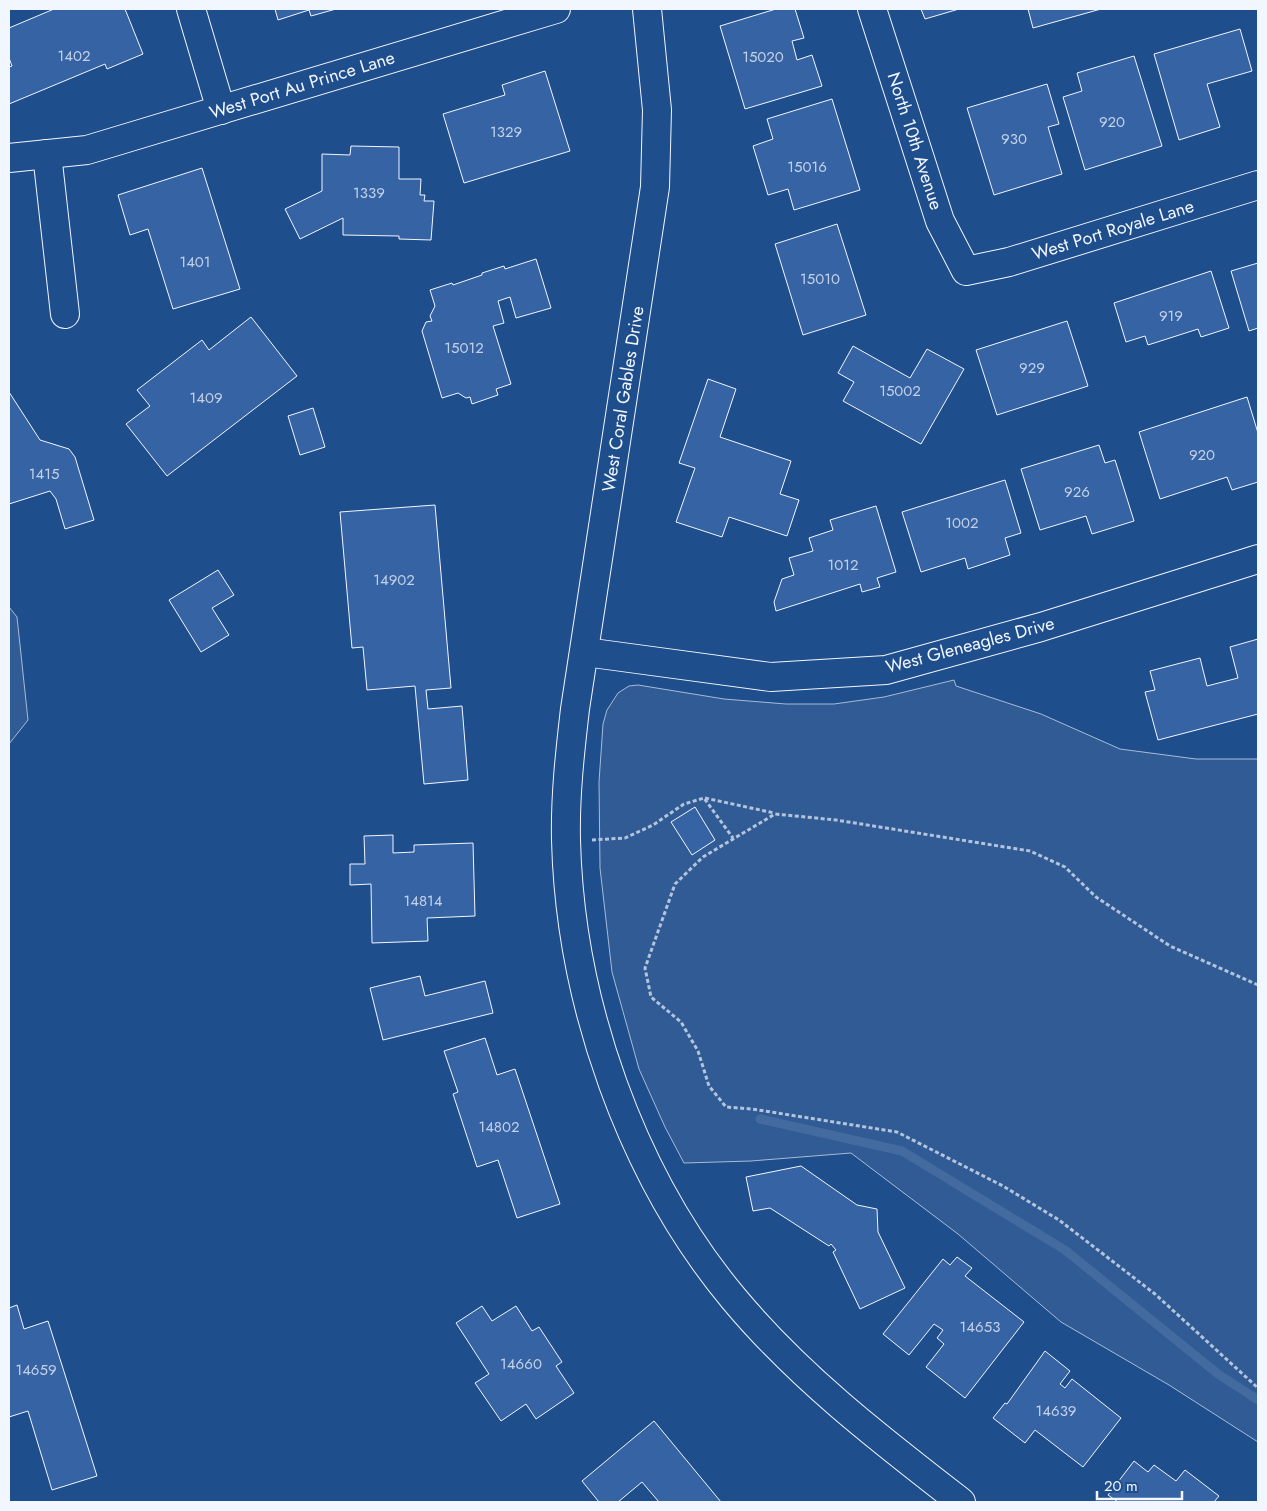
<svg xmlns="http://www.w3.org/2000/svg" width="1267" height="1511" font-family="Jost,sans-serif">
<style>
.built{fill:#305b95;stroke:#a8bbd7}
.lines{fill:none;stroke-linecap:round;stroke-linejoin:round}
.stream{stroke:#446ba0;stroke-width:9}
.building{fill:#3563a3;stroke:#f2f6ff}
.minor-casing{stroke:#f2f6ff;stroke-width:30}
.path{stroke:#b3c4dc;stroke-width:3;stroke-dasharray:4 2.5;stroke-linecap:butt}
.minor{stroke:#1f4e8c;stroke-width:28}
.labels{text-anchor:middle;stroke-width:4;stroke-linejoin:round;paint-order:stroke}
.number-label{font-size:15px;fill:#c3d1e8}
.street-label{font-size:18px;fill:#f2f6ff;stroke:#1f4e8c}
</style>
<rect width="100%" height="100%" fill="#1f4e8c"/>
<!-- built -->
<g class="built">
<polygon points="9,607 17,617 28,720 9,744"/>
<polygon points="954,680 956,686 1041,714 1120,749 1196,759 1258,759 1258,1442 1169,1385 1061,1322 958,1234 851,1153 751,1161 684,1163 665,1127 639,1069 612,972 600,868 599,782 603,724 607,710 618,693 629,686 638,685 724,699 786,704 834,704 884,697"/>
</g>
<g class="lines">
<!-- stream -->
<polyline class="stream" points="760,1119 902,1151 1065,1250 1218,1374 1258,1400"/>
</g>
<!-- building -->
<g class="building">
<polygon points="54,9 125,9 143,54 107,69 105,64 9,104 9,67 12,66 9,58 9,28"/>
<polygon points="275,9 336,9 311,16 309,10 278,20"/>
<polygon points="776,9 795,9 804,38 792,41 797,60 812,55 822,86 745,109 720,26"/>
<polygon points="921,9 959,9 925,19"/>
<polygon points="1028,9 1101,9 1033,28"/>
<polygon points="1240,29 1252,71 1207,84 1220,127 1179,140 1154,54"/>
<polygon points="1134,56 1162,146 1085,170 1063,97 1082,91 1077,73"/>
<polygon points="545,71 570,151 464,183 443,114 505,95 502,85"/>
<polygon points="1047,84 1059,124 1048,127 1062,174 994,195 967,108"/>
<polygon points="832,99 860,190 794,210 788,189 768,195 753,146 773,139 767,119"/>
<polygon points="351,146 399,147 399,179 421,179 420,195 425,195 424,201 434,201 431,240 399,239 399,236 343,235 343,218 300,239 285,209 322,191 322,154 350,155"/>
<polygon points="202,168 240,289 173,309 148,229 130,235 118,195"/>
<polygon points="837,224 866,315 803,335 775,244"/>
<polygon points="536,259 551,308 516,318 510,297 498,301 504,323 493,326 511,384 496,389 498,395 472,404 470,397 466,398 458,393 442,398 422,331 426,322 432,321 430,316 435,306 430,290 452,283 453,285 482,275 482,273 504,266 505,269"/>
<polygon points="1258,263 1258,328 1249,331 1231,271"/>
<polygon points="1211,271 1229,328 1201,337 1198,329 1148,345 1145,336 1126,342 1114,303"/>
<polygon points="251,317 297,376 167,476 126,424 150,406 137,390 202,340 209,350"/>
<polygon points="1067,321 1088,386 997,415 976,350"/>
<polygon points="853,346 910,378 927,349 964,369 921,444 843,401 854,382 838,373"/>
<polygon points="708,379 736,389 720,437 791,461 780,494 799,500 787,536 729,517 722,537 676,522 695,468 679,463"/>
<polygon points="9,392 40,440 69,449 75,457 94,520 65,529 56,499 50,491 9,504"/>
<polygon points="1247,397 1258,433 1258,482 1232,490 1227,477 1160,499 1139,432"/>
<polygon points="313,408 325,447 300,455 288,416"/>
<polygon points="1099,445 1105,463 1115,460 1134,521 1092,534 1086,516 1040,530 1021,469"/>
<polygon points="1005,480 1021,533 1005,538 1010,555 968,569 965,558 921,572 902,512"/>
<polygon points="435,505 451,688 426,690 428,709 462,706 468,780 424,784 415,686 367,690 363,647 352,648 340,512"/>
<polygon points="876,506 896,572 877,578 880,587 862,592 860,584 776,611 774,602 782,579 794,575 789,558 813,551 809,538 833,530 830,520"/>
<polygon points="218,570 234,595 212,608 229,635 201,652 169,600"/>
<polygon points="1258,639 1258,714 1158,740 1145,692 1155,690 1150,671 1200,658 1207,686 1238,678 1230,647"/>
<polygon points="695,807 715,840 692,855 671,822"/>
<polygon points="393,835 393,853 414,852 414,845 473,843 475,916 427,918 428,941 372,943 371,884 350,885 350,864 365,864 364,836"/>
<polygon points="420,976 425,996 485,981 493,1013 383,1040 370,988"/>
<polygon points="485,1038 497,1075 515,1069 560,1204 517,1218 498,1160 477,1167 453,1094 458,1092 444,1051"/>
<polygon points="801,1166 857,1205 877,1209 878,1232 905,1288 860,1309 833,1252 836,1250 831,1244 829,1246 770,1208 753,1211 746,1177"/>
<polygon points="957,1257 972,1268 965,1276 1024,1322 965,1398 926,1367 944,1344 937,1338 943,1330 934,1324 909,1355 883,1334 943,1259 950,1265"/>
<polygon points="17,1305 24,1329 48,1321 97,1476 52,1490 28,1411 9,1417 9,1308"/>
<polygon points="482,1306 492,1321 516,1306 532,1331 539,1327 562,1362 556,1366 574,1393 536,1419 526,1404 501,1421 475,1383 489,1374 456,1323"/>
<polygon points="1045,1351 1070,1371 1060,1384 1065,1388 1072,1379 1121,1418 1083,1467 1035,1430 1025,1443 993,1418 1005,1403 1007,1404"/>
<polygon points="654,1421 721,1502 659,1502 642,1482 618,1502 599,1502 582,1481"/>
<polygon points="1134,1461 1148,1472 1154,1465 1176,1481 1185,1470 1219,1496 1214,1502 1118,1502 1108,1495"/>
</g>
<g class="lines">
<defs>
<g id="minor">
<polyline points="191,9 221,110"/>
<path d="M647 9 657 110 655 187 575 709C570 752 565 796 566 840 570 1001 631 1176 734 1299 800 1378 881 1440 961 1502"/>
<polyline points="872,9 940,221 966,271 1009,262 1258,185"/>
<polyline points="47,154 65,314"/>
<polyline points="9,158 87,150 556,9"/>
<polyline points="585,652 771,677 886,670 1041,627 1258,559"/>
</g>
</defs>
<!-- minor casing -->
<use href="#minor" class="minor-casing"/>
<!-- path -->
<g class="path">
<polyline points="705,798 774,813"/>
<polyline points="592,840 625,838 653,825 684,804 704,798 733,838"/>
<polyline points="1258,985 1170,946 1096,897 1065,867 1030,851 836,820 775,814 703,857 675,884 645,968 651,997 681,1022 698,1051 709,1086 726,1107 752,1109 897,1132 1003,1186 1059,1220 1155,1294 1258,1388"/>
</g>
<!-- minor -->
<use href="#minor" class="minor"/>
</g>
<g class="labels">
<!-- number labels -->
<g class="number-label">
<text x="74" y="61">1402</text>
<text x="763" y="62">15020</text>
<text x="1112" y="127">920</text>
<text x="506" y="137">1329</text>
<text x="1014" y="144">930</text>
<text x="807" y="172">15016</text>
<text x="369" y="198">1339</text>
<text x="195" y="267">1401</text>
<text x="820" y="284">15010</text>
<text x="1171" y="321">919</text>
<text x="464" y="353">15012</text>
<text x="1032" y="373">929</text>
<text x="900" y="396">15002</text>
<text x="206" y="403">1409</text>
<text x="1202" y="460">920</text>
<text x="44" y="479">1415</text>
<text x="1077" y="497">926</text>
<text x="962" y="528">1002</text>
<text x="843" y="570">1012</text>
<text x="394" y="585">14902</text>
<text x="423" y="906">14814</text>
<text x="499" y="1132">14802</text>
<text x="980" y="1332">14653</text>
<text x="521" y="1369">14660</text>
<text x="36" y="1375">14659</text>
<text x="1056" y="1416">14639</text>
</g>
<!-- street labels -->
<g class="street-label">
<text transform="translate(302 85) rotate(-17)" y="6">West Port Au Prince Lane</text>
<text transform="translate(915 141) rotate(72)" y="6">North 10th Avenue</text>
<text transform="translate(1113 230) rotate(-17)" y="6">West Port Royale Lane</text>
<text transform="translate(623 399) rotate(-81)" y="6">West Coral Gables Drive</text>
<text transform="translate(970 645) rotate(-15)" y="6">West Gleneagles Drive</text>
</g>
</g>
<!-- border -->
<rect width="1267" height="1511" fill="none" stroke="#f2f6ff" stroke-width="20"/>
<!-- scale -->
<path d="M1097 1491v8h85v-8" fill="none" stroke="#f2f6ff" stroke-width="2.5"/>
<text x="1104" y="1491" font-size="15" fill="#f2f6ff" stroke="#1f4e8c" stroke-width="4" paint-order="stroke">20 m</text>
</svg>
